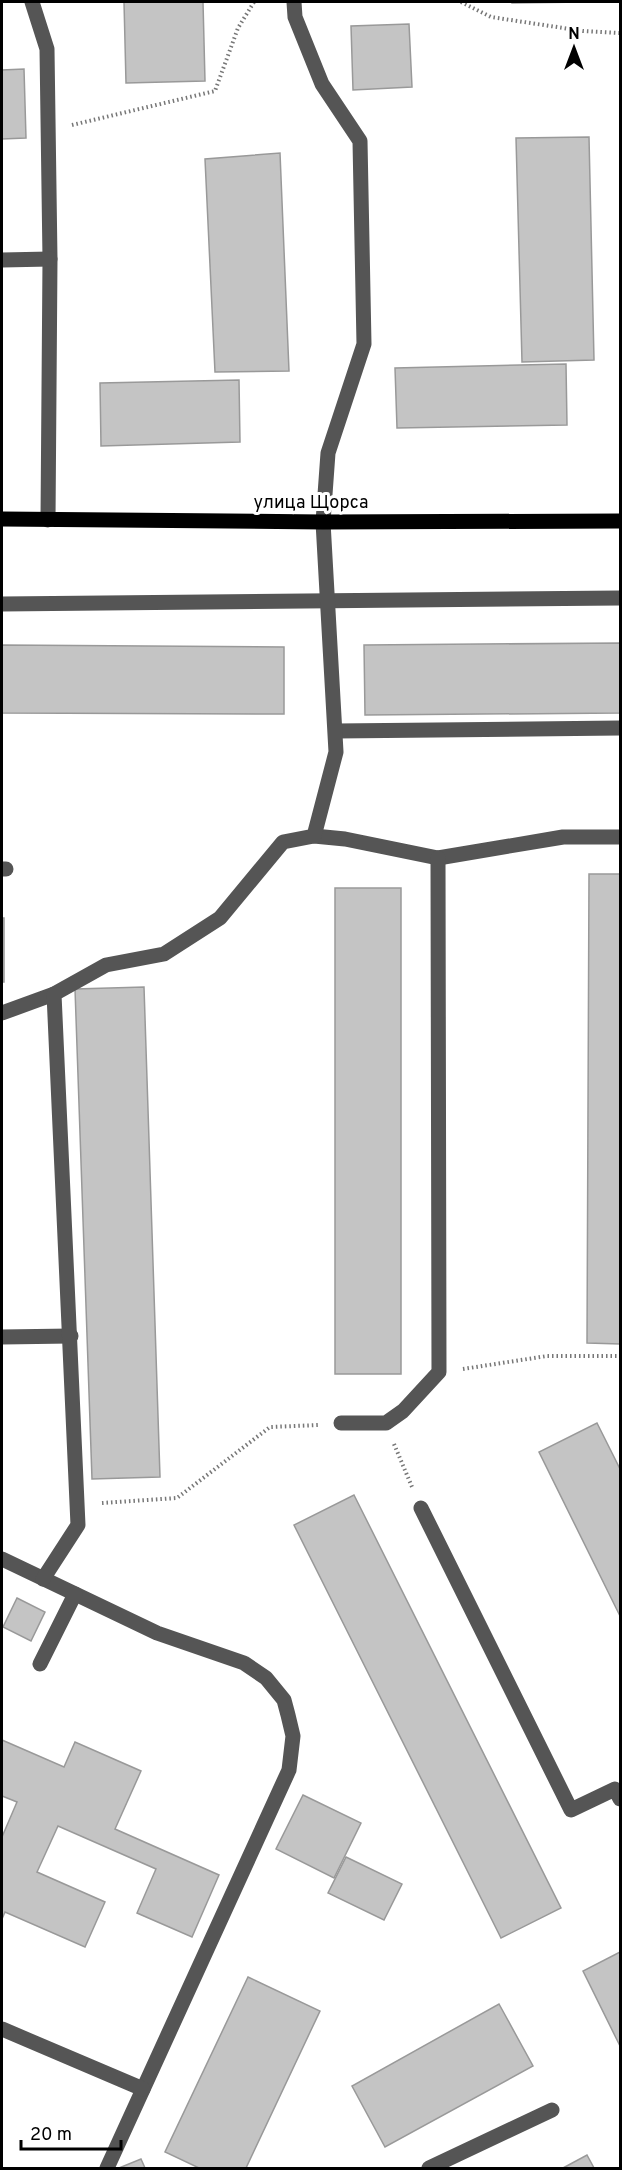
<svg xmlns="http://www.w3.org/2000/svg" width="622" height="2170" font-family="Overpass,sans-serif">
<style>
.building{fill:#c4c4c4;stroke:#999;stroke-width:1.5}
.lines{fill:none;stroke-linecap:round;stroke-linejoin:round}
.path{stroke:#777;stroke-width:4;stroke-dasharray:1.5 3;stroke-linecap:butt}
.minor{stroke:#555;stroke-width:15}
.major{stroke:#000;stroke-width:15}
.labels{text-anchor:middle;stroke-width:6;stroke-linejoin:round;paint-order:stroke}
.street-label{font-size:18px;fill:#000;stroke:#fff}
</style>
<rect width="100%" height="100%" fill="#fff"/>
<!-- building -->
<g class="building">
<polygon points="124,2 203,2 205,81 126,83"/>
<polygon points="512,2 585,2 512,3"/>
<polygon points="409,24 412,87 353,90 351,26"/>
<polygon points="24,69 26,138 2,139 2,70"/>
<polygon points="589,137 594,360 522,362 516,138"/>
<polygon points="280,153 289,371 215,372 205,159"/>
<polygon points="566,364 567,425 397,428 395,368"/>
<polygon points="239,380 240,442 101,446 100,383"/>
<polygon points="620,643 620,713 365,715 364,645"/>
<polygon points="2,645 284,647 284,714 2,713"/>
<polygon points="589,874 620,874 620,1344 587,1343"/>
<rect x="335" y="888" width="66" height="486"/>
<rect x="2" y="918" width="2" height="64"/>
<polygon points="144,987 160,1477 92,1479 75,989"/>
<polygon points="597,1423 620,1469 620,1616 539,1452"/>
<polygon points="354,1495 561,1908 501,1938 294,1525"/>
<polygon points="17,1598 45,1612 31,1641 3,1627"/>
<polygon points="2,1740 64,1767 75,1742 141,1771 115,1829 219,1875 192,1937 137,1913 156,1869 58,1826 37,1872 105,1902 85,1947 5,1912 2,1919 2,1837 17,1802 2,1796"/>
<polygon points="303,1795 361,1823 334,1878 276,1849"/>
<polygon points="346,1857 402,1884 384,1920 328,1893"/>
<polygon points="620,1952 620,2046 583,1971"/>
<polygon points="248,1977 320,2011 246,2168 199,2168 165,2152"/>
<polygon points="499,2004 533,2066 385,2147 352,2086"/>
<polygon points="587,2155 594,2168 563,2168"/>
<polygon points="141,2159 145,2168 119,2168"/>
</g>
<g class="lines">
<!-- path -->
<g class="path">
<polyline points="461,2 491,17 583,31 620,33"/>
<polyline points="72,125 215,91 238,28 254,2"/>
<polyline points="463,1369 547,1356 620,1356"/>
<polyline points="394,1444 412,1487"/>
<polyline points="102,1503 177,1498 270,1427 319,1425"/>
</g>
<!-- minor -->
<g class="minor">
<polyline points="32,2 47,49 50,259 48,520"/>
<polyline points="2,260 50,259"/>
<polyline points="2,604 620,598"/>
<polyline points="336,731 620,728"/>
<polyline points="314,836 345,839 438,858 563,837 620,837"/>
<polyline points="2,869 6,869"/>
<polyline points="2,1013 54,994"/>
<polyline points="2,1337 71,1336"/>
<polyline points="341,1423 386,1423 403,1411 439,1372 438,858"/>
<polyline points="421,1508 571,1810 615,1789 620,1799"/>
<polyline points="2,1559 157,1633 244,1663 266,1678 284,1700 288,1715 293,1736 289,1770 107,2168"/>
<polyline points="43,1579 78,1525 54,994 106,965 164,954 220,918 283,842 314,836 336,752 323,522 328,453 364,344 360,141 322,84 295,17 294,2"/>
<polyline points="40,1664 75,1594"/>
<polyline points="2,2029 143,2089"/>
<polyline points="429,2168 552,2110"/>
</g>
<!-- major -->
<polyline class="major" points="2,519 323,522 620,521"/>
</g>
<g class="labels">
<!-- street labels -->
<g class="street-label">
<text x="311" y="508">улица Щорса</text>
</g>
</g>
<!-- border -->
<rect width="622" height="2170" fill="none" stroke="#000000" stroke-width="6"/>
<!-- north arrow -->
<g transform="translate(574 48)" stroke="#ffffff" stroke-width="4.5" paint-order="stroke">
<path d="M0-4.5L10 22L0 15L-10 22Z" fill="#000000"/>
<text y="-9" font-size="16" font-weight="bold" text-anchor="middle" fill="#000000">N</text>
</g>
<!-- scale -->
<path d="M21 2140v9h100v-9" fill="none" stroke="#000000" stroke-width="3"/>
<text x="30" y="2140" font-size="18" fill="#000000" stroke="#ffffff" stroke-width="4.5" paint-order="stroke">20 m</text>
</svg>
